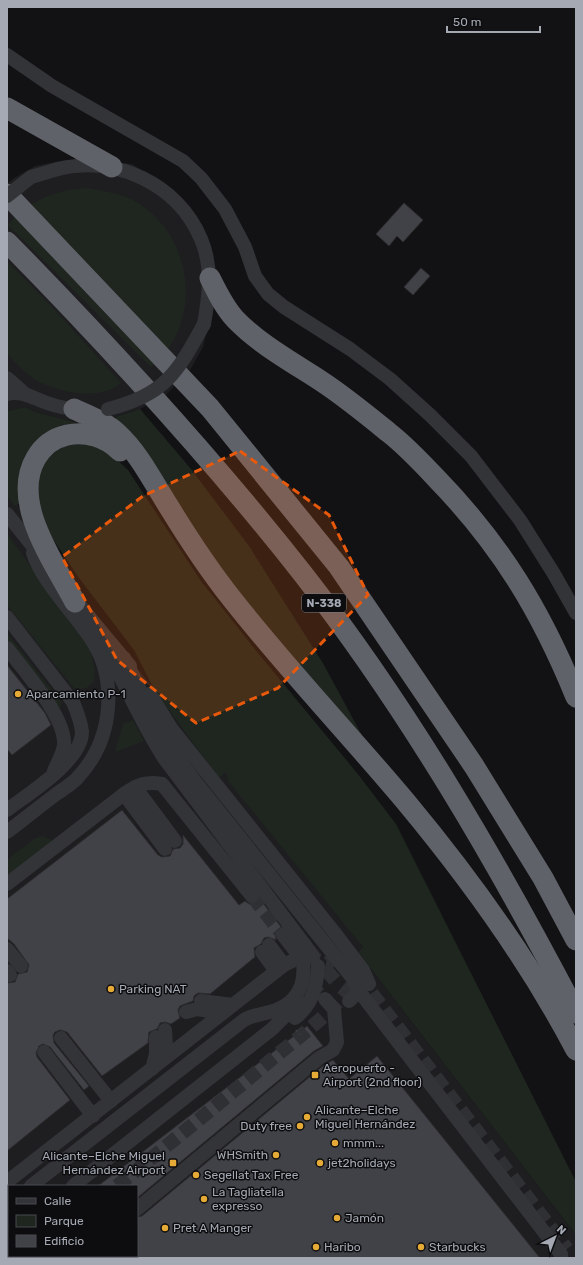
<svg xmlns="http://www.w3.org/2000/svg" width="583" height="1265" font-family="Rubik,sans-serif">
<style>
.built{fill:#1e1e21;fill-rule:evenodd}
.green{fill:#1f261f}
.building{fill:#414247;stroke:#2c2c2f}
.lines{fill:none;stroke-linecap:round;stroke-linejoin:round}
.minor-tunnel{stroke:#2f3034;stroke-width:14;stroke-dasharray:14 7;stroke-linecap:butt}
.path{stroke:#393b3f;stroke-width:2;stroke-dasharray:2 3;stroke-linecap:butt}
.minor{stroke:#333438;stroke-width:14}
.highway{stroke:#606269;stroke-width:21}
.minor-bridge{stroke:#333438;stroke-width:14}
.marked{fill:#e8590c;fill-opacity:0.2;stroke:#e8590c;stroke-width:3;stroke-dasharray:8 5;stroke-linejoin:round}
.poi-dot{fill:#e6aa37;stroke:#0d0d0f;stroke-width:1.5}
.labels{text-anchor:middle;stroke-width:3;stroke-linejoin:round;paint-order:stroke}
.shield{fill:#0d0d0f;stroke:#777a82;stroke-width:1}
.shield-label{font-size:11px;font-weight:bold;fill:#a4a9b3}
.poi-label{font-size:12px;fill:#a4a9b3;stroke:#0d0d0f;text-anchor:start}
</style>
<rect width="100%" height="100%" fill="#121214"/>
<!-- built -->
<g class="built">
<polygon points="81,160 132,164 168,187 189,209 214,302 203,347 190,370 165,396 140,409 115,417 78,423 36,412 25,407 7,411 7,184 14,178 35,166 60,161"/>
<path d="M7 488 49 553 155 691 226 772 363 947 358 952 576 1235V1258H7ZM9 1186H137V1256H9Z"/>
</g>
<!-- green -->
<g class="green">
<path d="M86 188C104 191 122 193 138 203 194 238 204 324 151 367L8 225C28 201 55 190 86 188Z"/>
<path d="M7 261 55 310 121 383C101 401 57 393 36 380 25 373 15 363 7 353Z"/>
<polygon points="25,407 36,412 78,423 61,425 47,434 21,503 15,506 7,496 7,411"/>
<polygon points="140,409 191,469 249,546 324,665 378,765 240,596 115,417"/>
<polygon points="85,443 108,452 128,470 201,581 258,653 357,773 396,824 576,1182 576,1235 358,952 363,947 229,782 226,772 219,778 155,691 134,650 79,578 48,532 37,496 39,476 43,466 50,456 65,445"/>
<polygon points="7,534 90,647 95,671 94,682 86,688 78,690 73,687 7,605"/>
<polygon points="7,633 62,703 60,708 7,642"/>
<polygon points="133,720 144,741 115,752 123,724"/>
<polygon points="43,836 54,841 7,877 7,860 35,838"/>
</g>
<!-- building -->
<g class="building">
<polygon points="404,203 423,220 403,242 397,236 389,246 376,234"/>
<polygon points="421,268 430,276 413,295 404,287"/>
<polygon points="7,665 45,713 51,725 12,755 7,749"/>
<polygon points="122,810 158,855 162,857 170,856 173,849 180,848 183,844 183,835 239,905 245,901 249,904 254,904 260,899 281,927 275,932 276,940 268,937 264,938 261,944 254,948 255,957 210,994 198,993 194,996 193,1001 180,1006 178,1010 180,1018 171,1024 165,1022 160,1023 157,1029 149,1032 148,1043 102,1076 67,1032 60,1030 55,1032 53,1035 54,1043 89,1086 84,1090 50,1047 43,1044 39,1046 36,1053 37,1057 70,1100 7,1151 7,983 15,982 18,974 27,972 29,965 14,944 7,938 7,899"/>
<polygon points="307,1026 323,1046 314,1051 137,1198 137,1186 98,1186"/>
<polygon points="377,1056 540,1258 137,1258 137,1217 142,1216 324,1065 333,1060 349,1079"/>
</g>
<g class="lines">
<!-- minor-tunnel -->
<g class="minor-tunnel">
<polyline points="252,896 283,935"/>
<polyline points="306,957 328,963 343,951"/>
<polyline points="359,979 369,984 370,991 567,1249"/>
<polyline points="309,993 349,959"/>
<path d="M117 1186C169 1144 221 1102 272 1059 296 1039 349 1001 359 972"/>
<polyline points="37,1258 39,1256"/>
</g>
<!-- path -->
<polyline class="path" points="296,1030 300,1035"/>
<!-- minor -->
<g class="minor">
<polyline points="7,55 52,86 183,161 201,178 225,209 245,247 255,276 268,294 284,307 350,349 390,379 430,415 471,456 520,520 554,574 576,613"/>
<path d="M58 169C116 155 178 184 201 239 213 267 209 296 204 324"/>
<polyline points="7,378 24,393"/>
<path d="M7 394C22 390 33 398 47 403 58 407 70 409 82 410"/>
<polyline points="7,514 44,560"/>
<polyline points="70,594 130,666"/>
<path d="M7 617 73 702C77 712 81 721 82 732 82 761 28 794 7 810"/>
<path d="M101 642C124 680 140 721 164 758L313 956"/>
<path d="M7 648C24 671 66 717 64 745 63 754 57 763 54 771"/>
<polyline points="124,658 162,734 178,758 197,784 351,976 359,991 388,1029 561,1254 561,1258"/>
<polyline points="150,694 171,728 334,932 363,970 369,984"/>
<polyline points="135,787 175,841"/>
<polyline points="124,794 165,849"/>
<path d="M7 832C23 820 39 807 55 795 63 789 73 784 79 776 113 739 119 678 89 636 72 611 42 581 33 553"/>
<path d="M7 884 124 794C137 785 146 781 162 784L252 896"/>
<polyline points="269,945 284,965"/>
<polyline points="7,949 21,966"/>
<polyline points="262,952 276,971"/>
<polyline points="7,971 10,975"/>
<polyline points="201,1001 233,1005"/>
<polyline points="349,1001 359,991"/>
<polyline points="186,1012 197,1009 222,1013"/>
<polyline points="61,1038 111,1101"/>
<polyline points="44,1052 93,1116"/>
<polyline points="164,1058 166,1046 165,1030"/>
<polyline points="152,1069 156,1054 156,1037"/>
<polyline points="7,1182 284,965 300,957 283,935"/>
<polyline points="7,1205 9,1203"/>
<polyline points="137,1209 319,1058"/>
<polyline points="7,1237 9,1236"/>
<polyline points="77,1258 80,1256"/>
</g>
<!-- highway -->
<g class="highway">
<polyline points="7,108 112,167"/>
<polyline points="7,194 210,408 339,567 474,766 543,878 576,940"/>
<path d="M7 242C111 348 211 457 303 574 409 710 496 860 576 1013"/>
<path d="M210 278C217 292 224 307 235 319 259 344 292 362 321 381 344 396 366 414 388 432 405 445 421 462 436 478 501 545 541 611 576 697"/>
<path d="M74 409C89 416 105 422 117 433 139 453 153 482 169 507 188 538 209 570 232 599 287 669 349 734 406 802 470 879 530 962 576 1050"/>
<path d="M75 602C54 562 10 502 36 458 43 446 54 438 67 435 86 431 106 437 120 451"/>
</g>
<!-- minor-bridge -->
<g class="minor-bridge">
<polyline points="7,196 31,177 58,169"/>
<path d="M108 409C165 395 177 373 204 324"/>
<path d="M295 1018C312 1005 317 987 318 966"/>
<polyline points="319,1058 333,1050 337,1042 334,1009 325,999"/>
<path d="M31 1186 244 1020C254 1014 266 1014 276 1010 309 997 306 967 299 939"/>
<polyline points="73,1186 272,1029 299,1002"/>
</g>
</g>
<!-- marked area -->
<path class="marked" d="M240 451 329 515 368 595 278 688 196 723 117 660 62 557 143 496Z"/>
<!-- markers -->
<g class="poi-dot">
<circle cx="18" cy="694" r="4"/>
<circle cx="111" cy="989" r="4"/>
<rect x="311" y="1071" width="8" height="8" rx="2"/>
<circle cx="307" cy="1117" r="4"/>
<circle cx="300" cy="1126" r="4"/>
<circle cx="335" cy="1143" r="4"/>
<circle cx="276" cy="1155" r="4"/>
<rect x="169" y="1159" width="8" height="8" rx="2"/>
<circle cx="320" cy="1163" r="4"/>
<circle cx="196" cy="1175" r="4"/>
<circle cx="204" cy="1199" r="4"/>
<circle cx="337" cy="1218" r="4"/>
<circle cx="165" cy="1228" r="4"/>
<circle cx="316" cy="1247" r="4"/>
<circle cx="421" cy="1247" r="4"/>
</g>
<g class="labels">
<!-- shield labels -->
<rect class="shield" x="302" y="594" width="44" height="18" rx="3"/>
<g class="shield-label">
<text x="324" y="607">N-338</text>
</g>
<!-- poi labels -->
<g class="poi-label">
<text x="26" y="698">Aparcamiento P-1</text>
<text x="119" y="993">Parking NAT</text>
<text x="323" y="1072">Aeropuerto -<tspan x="323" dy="14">Airport (2nd floor)</tspan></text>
<text x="315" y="1114">Alicante–Elche<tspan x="315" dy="14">Miguel Hernández</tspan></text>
<text x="292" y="1130" text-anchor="end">Duty free</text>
<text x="343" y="1147">mmm...</text>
<text x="268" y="1159" text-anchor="end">WHSmith</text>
<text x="165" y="1160" text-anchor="end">Alicante–Elche Miguel<tspan x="165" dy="14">Hernández Airport</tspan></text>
<text x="328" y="1167">jet2holidays</text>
<text x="204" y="1179">Segellat Tax Free</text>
<text x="212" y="1196">La Tagliatella<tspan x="212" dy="14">expresso</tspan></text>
<text x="345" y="1222">Jamón</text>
<text x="173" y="1232">Pret A Manger</text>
<text x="324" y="1251">Haribo</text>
<text x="429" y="1251">Starbucks</text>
</g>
</g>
<!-- border -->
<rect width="583" height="1265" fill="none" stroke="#a4a9b3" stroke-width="16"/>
<!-- legend -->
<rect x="8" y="1185" width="130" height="72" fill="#0d0d0f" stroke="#494b51"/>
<rect x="16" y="1198" width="20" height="6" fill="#333438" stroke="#494b51"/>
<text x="44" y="1205" font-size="12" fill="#a4a9b3">Calle</text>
<rect x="16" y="1215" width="20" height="12" fill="#1f261f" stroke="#494b51"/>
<text x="44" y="1225" font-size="12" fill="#a4a9b3">Parque</text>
<rect x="16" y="1235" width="20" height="12" fill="#414247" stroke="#494b51"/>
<text x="44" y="1245" font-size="12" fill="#a4a9b3">Edificio</text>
<!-- north arrow -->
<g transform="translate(555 1237) rotate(42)" stroke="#0d0d0f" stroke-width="3" paint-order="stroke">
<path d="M0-3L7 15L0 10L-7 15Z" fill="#a4a9b3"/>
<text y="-6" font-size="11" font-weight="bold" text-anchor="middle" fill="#a4a9b3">N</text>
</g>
<!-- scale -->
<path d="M447 26v6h93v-6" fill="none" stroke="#a4a9b3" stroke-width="2"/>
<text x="453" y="26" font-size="12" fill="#a4a9b3" stroke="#0d0d0f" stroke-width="3" paint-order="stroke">50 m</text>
</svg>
